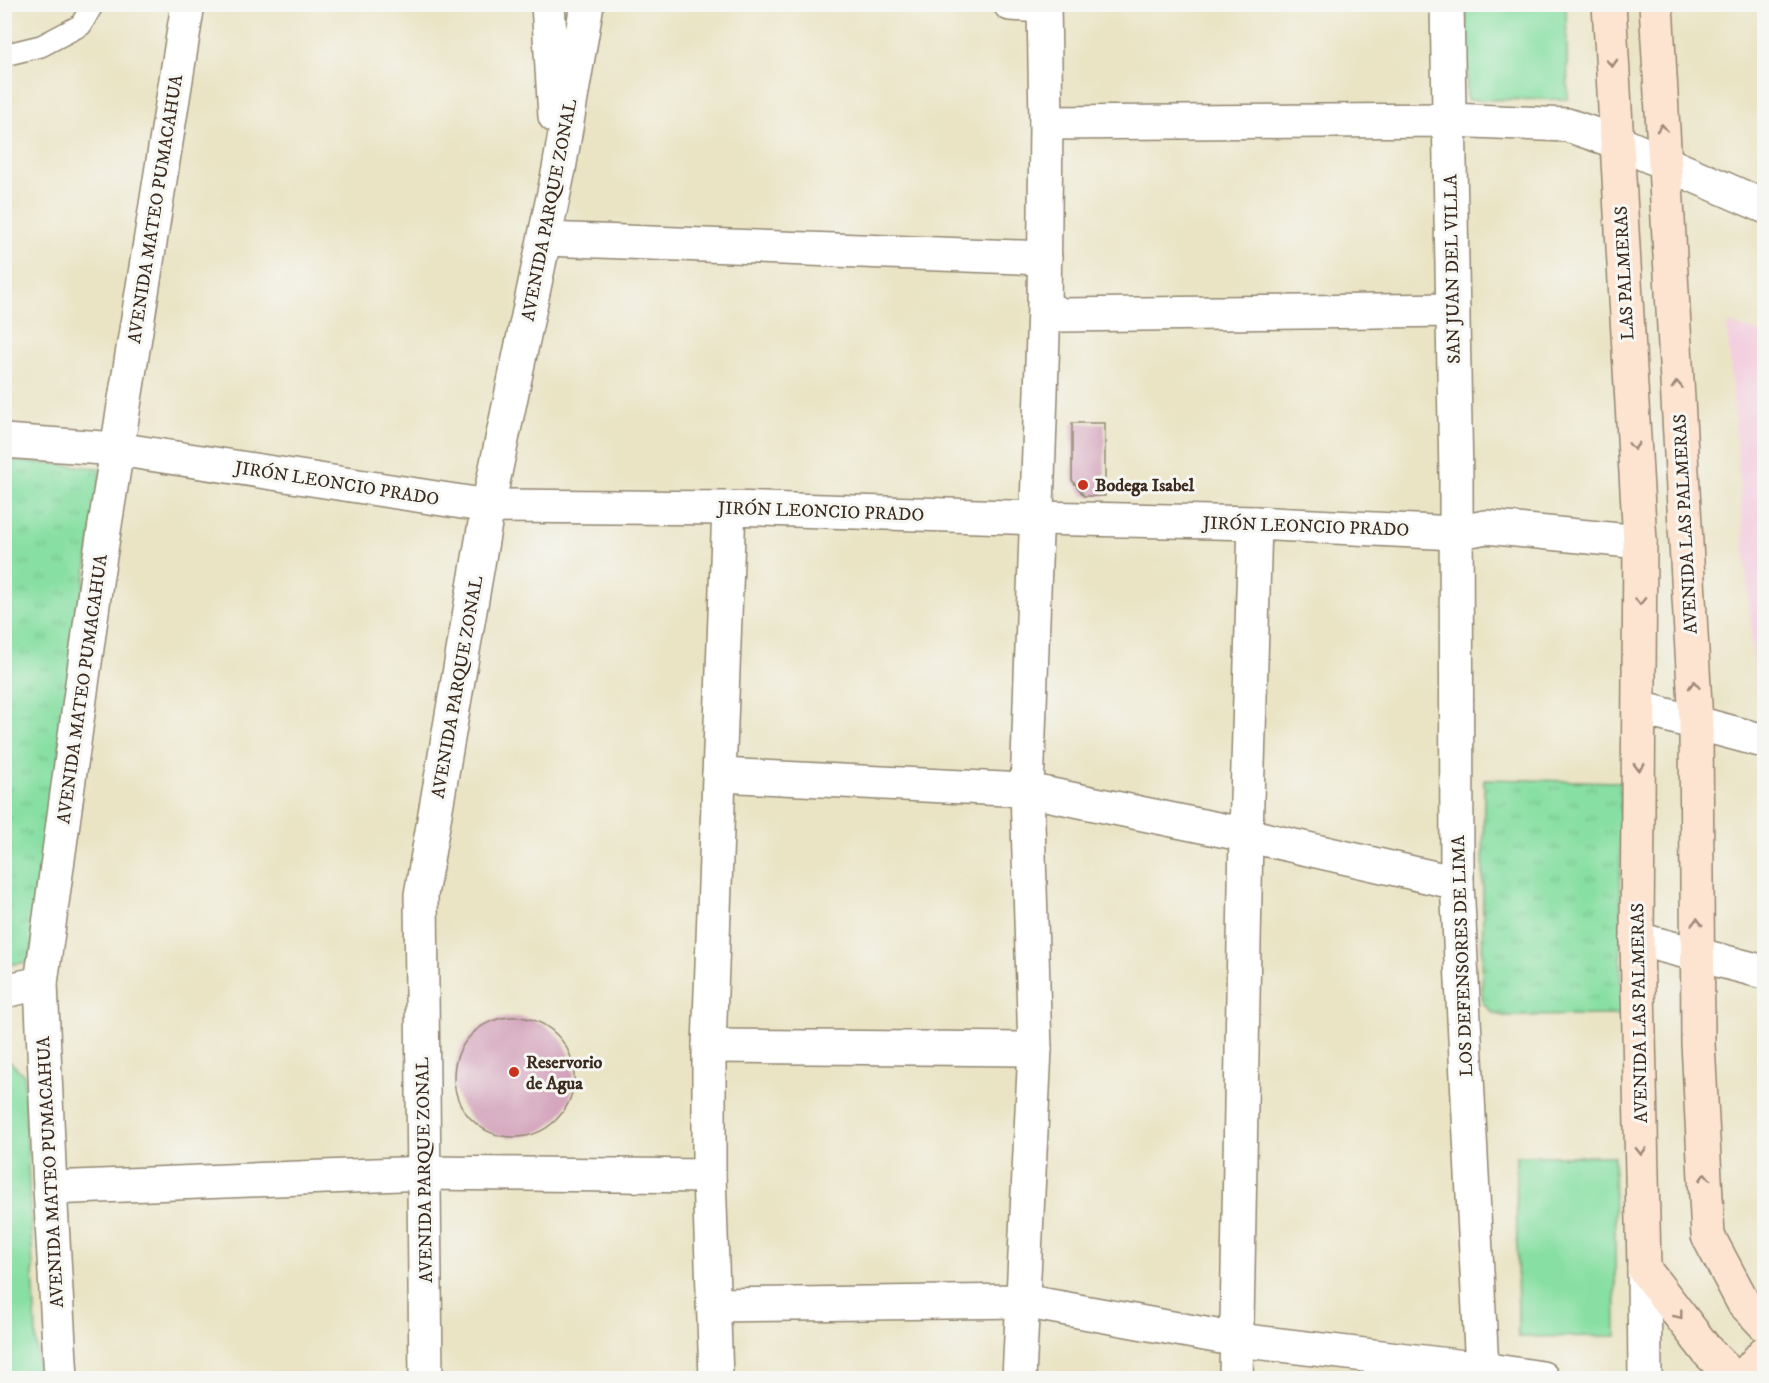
<svg xmlns="http://www.w3.org/2000/svg" width="1769" height="1383" font-family="'IM FELL DW Pica',serif">
<style>
.built{fill:#f3cfdf}
.park{fill:url(#park-tufts);stroke:#628460;stroke-width:1.5}
.pitch{fill:#88dfa3;stroke:#628460;stroke-width:1.5}
.building{fill:#ce95b2}
.lines{fill:none;stroke-linecap:round;stroke-linejoin:round}
.lane-casing{stroke:#928772;stroke-width:24}
.street-casing{stroke:#928772;stroke-width:36}
.secondary-casing{stroke:#928772;stroke-width:36}
.lane{stroke:#fff;stroke-width:21}
.street{stroke:#fff;stroke-width:33}
.secondary{stroke:#fde4d1;stroke-width:33}
.oneway{stroke:#9c8778}
.poi-dot{fill:#c8321e;stroke:#f6f6f2;stroke-width:2}
.labels{text-anchor:middle;stroke-width:6;stroke-linejoin:round;paint-order:stroke}
.street-label{font-size:18px;fill:#3b2a1e;stroke:#f6f6f2}
.poi-label{font-size:18px;font-weight:bold;fill:#3b2a1e;stroke:#f6f6f2;text-anchor:start}
</style>
<defs>
<pattern id="park-tufts" width="24" height="20" patternUnits="userSpaceOnUse" patternTransform="scale(1.5)"><rect width="24" height="20" fill="#88dfa3"/><path d="M3 7l-1-3M5 7V3M7 7l1-3M15 17l-1-3M17 17v-4M19 17l1-3" fill="none" stroke="#76c08c"/></pattern>
</defs>
<rect width="100%" height="100%" fill="#f6f6f2"/>
<filter id="ink" filterUnits="userSpaceOnUse"><feTurbulence type="fractalNoise" baseFrequency=".0167" numOctaves="2"/><feDisplacementMap in="SourceGraphic" scale="12" xChannelSelector="R" yChannelSelector="G"/><feConvolveMatrix kernelMatrix="1 2 1 2 8 2 1 2 1" color-interpolation-filters="sRGB"/></filter>
<filter id="wash" filterUnits="userSpaceOnUse"><feTurbulence type="fractalNoise" baseFrequency=".008" numOctaves="4" result="noise"/><feDisplacementMap in="SourceGraphic" scale="24" xChannelSelector="R" yChannelSelector="G"/><feGaussianBlur stdDeviation="1.35" result="paint"/><feColorMatrix in="noise" values="0 0 0 0 0 0 0 0 0 0 0 0 0 0 0 0 0 1.4 0 .05"/><feComposite in="paint" operator="in"/></filter>
<g filter="url(#wash)">
<rect width="100%" height="100%" fill="#eae4c5"/>
<!-- built -->
<polygon class="built" points="1727,323 1764,334 1764,711 1757,709"/>
<!-- park -->
<g class="park">
<polygon points="4,460 101,468 30,962 5,965"/>
<polygon points="1484,779 1620,782 1621,1015 1503,1016 1493,1013 1482,1002"/>
</g>
<!-- pitch -->
<g class="pitch">
<polygon points="1466,5 1566,5 1568,99 1467,100"/>
<polygon points="5,1058 6,1058 24,1075 38,1378 5,1378"/>
<polygon points="1516,1156 1614,1156 1616,1336 1518,1337"/>
</g>
<g id="blocks">
<!-- building -->
<g class="building">
<polygon points="1072,423 1105,423 1105,496 1084,496 1072,480"/>
<circle cx="514" cy="1077" r="60"/>
</g>
</g>
</g>
<g filter="url(#ink)">
<use href="#blocks" fill-opacity="0" stroke="#928772" stroke-width="1.5"/>
<g class="lines">
<defs>
<polyline id="lane" points="4,55 41,46 81,25 93,4"/>
<g id="street">
<polyline points="548,4 555,116"/>
<polyline points="1010,4 1044,6"/>
<polyline points="1447,4 1456,477 1457,883 1482,1369 1480,1378"/>
<polyline points="1046,123 1449,120 1567,125 1617,142 1764,206"/>
<polyline points="545,239 1045,258"/>
<polyline points="1044,307 1062,315 1453,310"/>
<polyline points="4,441 117,449 488,506 729,508 1038,518 1255,523 1455,533 1486,527 1640,542"/>
<polyline points="1640,708 1764,741"/>
<polyline points="719,775 1027,790 1246,835 1457,883"/>
<polyline points="1637,939 1764,972"/>
<polyline points="4,991 41,983"/>
<polyline points="709,1046 1035,1049"/>
<polyline points="50,1188 425,1173 709,1176"/>
<polyline points="1644,1269 1645,1378"/>
<polyline points="713,1305 1023,1301 1238,1340 1482,1369 1542,1378"/>
<polyline points="61,1378 50,1188 41,983 97,575 188,4"/>
<polyline points="426,1378 421,895 488,506 559,169 587,4"/>
<polyline points="716,1378 709,1176 709,1046 729,508"/>
<polyline points="1019,1378 1035,1049 1027,790 1044,307 1046,123 1044,4"/>
<polyline points="1236,1378 1246,835 1255,523"/>
</g>
<g id="secondary">
<polyline points="1609,4 1640,542 1637,939 1644,1269 1708,1352 1734,1378"/>
<polyline points="1656,4 1696,723 1698,1043 1708,1236 1743,1302 1764,1324"/>
<polyline points="1747,1378 1752,1367 1764,1353"/>
</g>
</defs>
<!-- lane casing -->
<use href="#lane" class="lane-casing"/>
<!-- street casing -->
<use href="#street" class="street-casing"/>
<!-- secondary casing -->
<use href="#secondary" class="secondary-casing"/>
<!-- lane -->
<use href="#lane" class="lane"/>
<!-- street -->
<use href="#street" class="street"/>
<!-- secondary -->
<use href="#secondary" class="secondary"/>
</g>
<!-- one-way arrows -->
<defs><path id="oneway-chevron" d="M-2-3.5L2.5 0L-2 3.5" fill="none" stroke-width="1.6" stroke-linecap="round" stroke-linejoin="round" transform="scale(1.5)"/></defs>
<g class="oneway">
<use href="#oneway-chevron" transform="translate(1612 63) rotate(87)"/>
<use href="#oneway-chevron" transform="translate(1662 128) rotate(-93)"/>
<use href="#oneway-chevron" transform="translate(1677 385) rotate(-93)"/>
<use href="#oneway-chevron" transform="translate(1634 446) rotate(87)"/>
<use href="#oneway-chevron" transform="translate(1640 601) rotate(90)"/>
<use href="#oneway-chevron" transform="translate(1694 685) rotate(-93)"/>
<use href="#oneway-chevron" transform="translate(1639 767) rotate(91)"/>
<use href="#oneway-chevron" transform="translate(1697 922) rotate(-90)"/>
<use href="#oneway-chevron" transform="translate(1641 1151) rotate(89)"/>
<use href="#oneway-chevron" transform="translate(1705 1177) rotate(-93)"/>
<use href="#oneway-chevron" transform="translate(1679 1315) rotate(52)"/>
</g>
</g>
<!-- markers -->
<g class="poi-dot">
<circle cx="1083" cy="485" r="6"/>
<circle cx="514" cy="1072" r="6"/>
</g>
<g class="labels">
<!-- street labels -->
<g class="street-label">
<text transform="translate(155 209) rotate(-81)" y="6">AVENIDA MATEO PUMACAHUA</text>
<text transform="translate(549 210) rotate(-79)" y="6">AVENIDA PARQUE ZONAL</text>
<text transform="translate(1452 269) rotate(-91)" y="6">SAN JUAN DEL VILLA</text>
<text transform="translate(1624 273) rotate(-93)" y="6">LAS PALMERAS</text>
<text transform="translate(337 483) rotate(9)" y="6">JIRÓN LEONCIO PRADO</text>
<text transform="translate(821 511) rotate(2)" y="6">JIRÓN LEONCIO PRADO</text>
<text transform="translate(1685 524) rotate(-93)" y="6">AVENIDA LAS PALMERAS</text>
<text transform="translate(1306 526) rotate(2)" y="6">JIRÓN LEONCIO PRADO</text>
<text transform="translate(457 687) rotate(-80)" y="6">AVENIDA PARQUE ZONAL</text>
<text transform="translate(82 689) rotate(-82)" y="6">AVENIDA MATEO PUMACAHUA</text>
<text transform="translate(1462 956) rotate(-92)" y="6">LOS DEFENSORES DE LIMA</text>
<text transform="translate(1639 1013) rotate(-91)" y="6">AVENIDA LAS PALMERAS</text>
<text transform="translate(424 1170) rotate(-91)" y="6">AVENIDA PARQUE ZONAL</text>
<text transform="translate(50 1172) rotate(-93)" y="6">AVENIDA MATEO PUMACAHUA</text>
</g>
<!-- poi labels -->
<g class="poi-label">
<text x="1095" y="491">Bodega Isabel</text>
<text x="526" y="1068">Reservorio<tspan x="526" dy="21">de Agua</tspan></text>
</g>
</g>
<!-- margin -->
<rect width="1769" height="1383" fill="none" stroke="#f6f6f2" stroke-width="24"/>
</svg>
